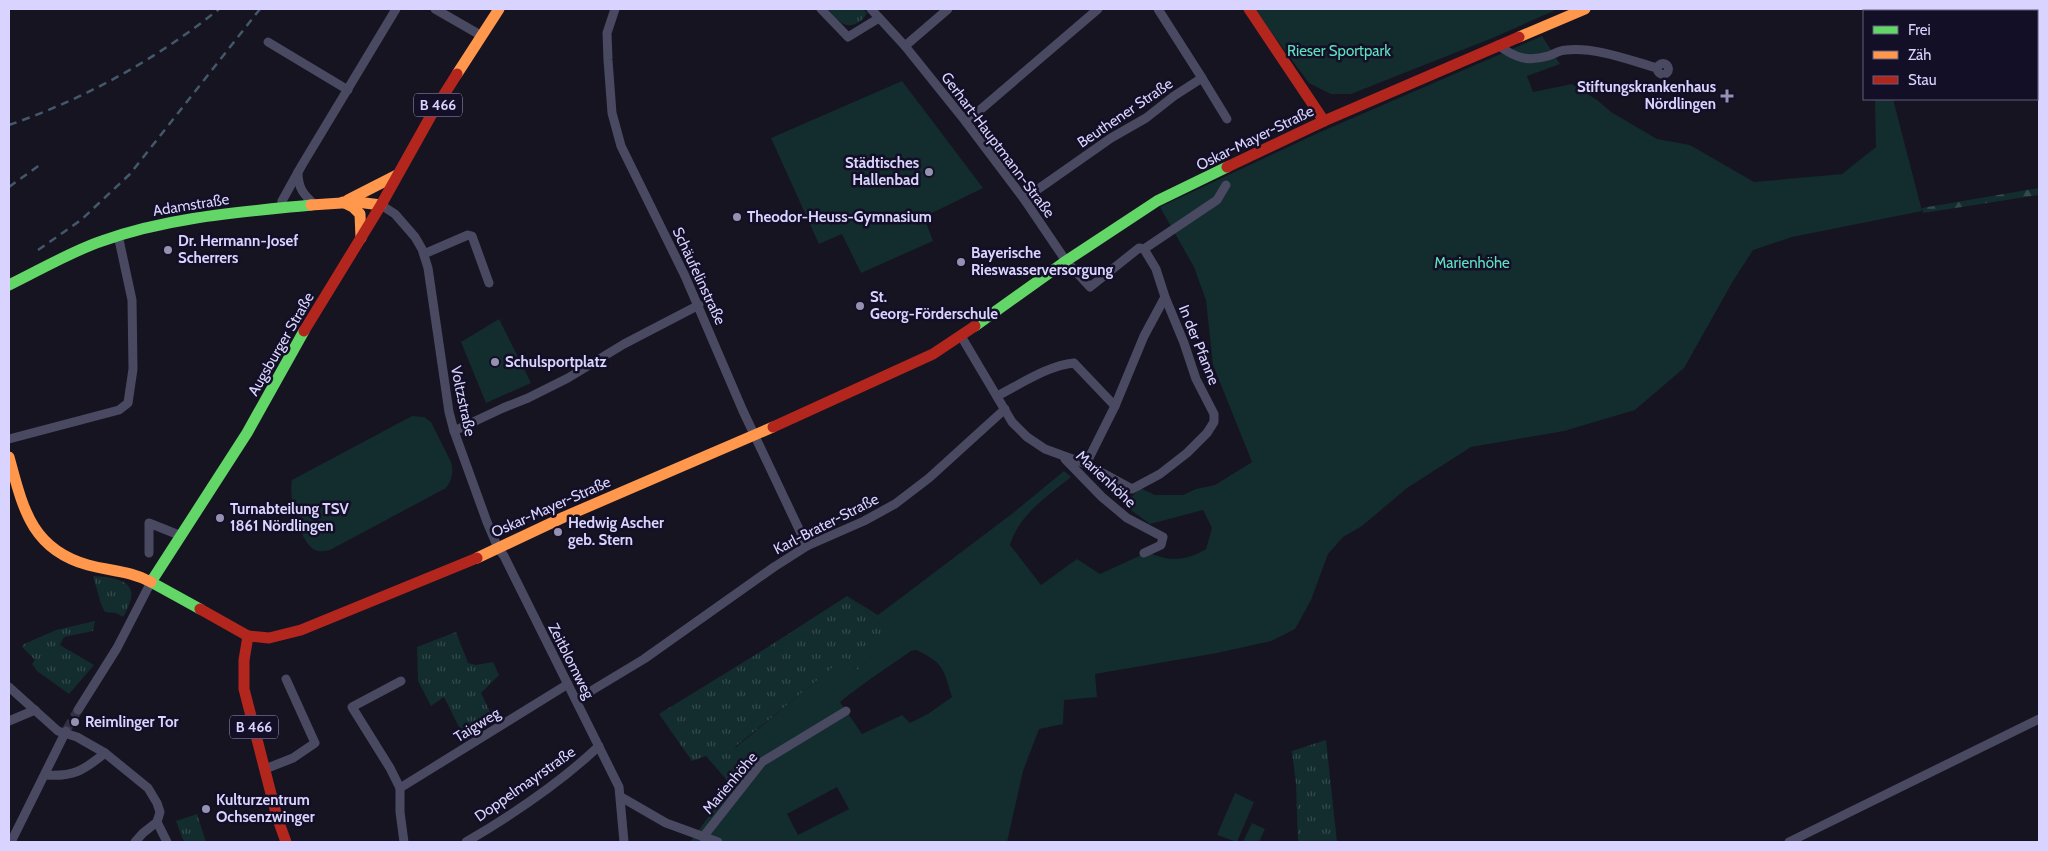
<svg xmlns="http://www.w3.org/2000/svg" width="2048" height="851" font-family="Cabin,sans-serif">
<style>
.grass{fill:url(#grass-tufts)}
.forest{fill:url(#forest-firs)}
.park{fill:#132c2d;fill-rule:evenodd}
.lines{fill:none;stroke-linecap:round;stroke-linejoin:round}
.street-tunnel{stroke:#333142;stroke-width:9;stroke-dasharray:9 4.5;stroke-linecap:butt}
.street{stroke:#4a4962;stroke-width:9}
.fast{stroke:#63d668;stroke-width:11}
.slow{stroke:#ff974d;stroke-width:11}
.jam{stroke:#b3261e;stroke-width:11}
.rail{stroke:#43596b;stroke-width:2.5;stroke-dasharray:8 6;stroke-linecap:butt}
.poi-dot{fill:#9591b1;stroke:#130f26;stroke-width:2}
.labels{text-anchor:middle;stroke-width:5;stroke-linejoin:round;paint-order:stroke}
.shield{fill:#130f26;stroke:#9e99be;stroke-width:1}
.shield-label{font-size:14px;font-weight:bold;fill:#d9d4ff}
.park-label{font-size:15px;fill:#5fe0c0;stroke:#130f26}
.poi-label{font-size:15px;font-weight:bold;fill:#d9d4ff;stroke:#130f26;text-anchor:start}
.street-label{font-size:15px;fill:#d9d4ff;stroke:#130f26}
</style>
<defs>
<pattern id="grass-tufts" width="24" height="20" patternUnits="userSpaceOnUse" patternTransform="scale(1.25)"><rect width="24" height="20" fill="#132c2d"/><path d="M3 7l-1-3M5 7V3M7 7l1-3M15 17l-1-3M17 17v-4M19 17l1-3" fill="none" stroke="#354a4c"/></pattern>
<pattern id="forest-firs" width="22" height="20" patternUnits="userSpaceOnUse" patternTransform="scale(1.25)"><rect width="22" height="20" fill="#132c2d"/><path d="M5 1l3.5 6h-7zM16 11l3.5 6h-7z" fill="#354a4c"/></pattern>
</defs>
<rect width="100%" height="100%" fill="#161421"/>
<!-- grass -->
<g class="grass">
<path d="M828 9H863L867 13C863 20 861 21 855 24 842 29 836 17 828 9Z"/>
<path d="M93 576C106 577 136 578 131 599 129 605 126 612 123 617L116 613 105 612 101 604Z"/>
<polygon points="847,596 893,633 857,671 845,658 735,747 751,767 732,786 706,756 692,761 659,714 768,647"/>
<polygon points="95,621 93,631 64,637 60,645 94,665 69,694 37,671 32,664 35,660 22,647 24,644 56,630"/>
<polygon points="456,632 468,663 476,665 493,662 499,675 481,693 491,714 462,733 444,697 431,706 418,681 417,647"/>
<polygon points="1326,740 1337,842 1298,842 1296,784 1292,751"/>
<polygon points="197,814 206,842 184,842 176,821"/>
</g>
<!-- forest -->
<polygon class="forest" points="2039,188 2039,195 1923,213 1922,208"/>
<!-- park -->
<g class="park">
<polygon points="1254,9 1558,9 1495,37 1351,94 1331,94 1309,83"/>
<path d="M1542 36 1560 64 1527 76 1533 92 1572 84 1597 100 1611 112 1657 139 1690 145 1754 182 1842 174 1876 147 1875 99H1893L1922 211 1792 237 1753 250 1733 281 1684 368 1635 410 1564 431 1471 447 1407 488 1362 526 1343 537 1328 554 1311 600 1295 629 1271 641 1217 653 1095 674 1097 697 1064 700 1063 724 1039 729 1023 771 1007 842H690L722 798 751 767 735 748 845 657 857 671 892 633 847 596 878 615 1013 513 1064 471 1071 477C1048 496 1019 514 1010 545L1041 585 1077 559 1100 574 1148 552C1167 562 1187 561 1206 549L1212 528 1203 510 1150 524 1124 505 1140 488 1155 495H1183L1196 489 1215 485 1252 462 1213 365 1206 300 1194 267 1160 207 1318 133ZM916 650C944 663 943 668 952 697L928 714 910 723 902 715 862 734 840 702C863 683 887 668 911 651ZM837 787 849 809 798 835 787 814Z"/>
<polygon points="902,81 983,188 924,217 933,241 861,273 842,234 819,244 771,138"/>
<polygon points="499,319 531,383 486,403 461,342"/>
<path d="M412 416 424 417 431 422 451 462C454 472 452 480 446 488L330 550C325 551 320 552 315 550 299 542 288 496 292 480Z"/>
<polygon points="1235,793 1254,802 1237,842 1217,835"/>
<polygon points="1252,823 1265,829 1259,842 1243,842"/>
</g>
<g class="lines">
<!-- street-tunnel -->
<polyline class="street-tunnel" points="67,729 78,710"/>
<!-- street -->
<g class="street">
<polyline points="435,9 482,36"/>
<polyline points="615,9 607,33 608,60 612,113 621,146 685,276 743,411 807,546"/>
<polyline points="821,9 848,37 879,18"/>
<polyline points="871,9 905,46 966,122 1024,199 1066,261 1090,287 1139,248 1144,249 1156,269 1165,297 1184,343 1196,379 1214,414 1214,422 1207,433 1187,453 1160,474 1132,489 1086,464 1045,449 1027,437 1012,422 961,336"/>
<polyline points="1158,9 1202,78"/>
<polyline points="268,42 348,90"/>
<path d="M1498 45C1515 58 1528 62 1548 56 1554 54 1560 50 1566 50 1596 47 1629 60 1657 68"/>
<polyline points="905,46 948,9"/>
<circle cx="1663" cy="69" r="5.5"/>
<polyline points="966,122 1098,9"/>
<path d="M298 172C298 188 303 194 315 205"/>
<polyline points="1024,199 1111,138 1146,118 1174,96 1202,78 1227,119"/>
<polyline points="381,205 395,214 415,237 422,249 428,268 449,412 454,431 487,522 498,548 504,556 619,787 624,842"/>
<polyline points="281,208 282,201 302,165 396,9"/>
<polyline points="1144,249 1217,200 1226,185"/>
<polyline points="424,254 468,235 472,236 489,283"/>
<path d="M997 396C1019 385 1049 365 1074 363L1115 406"/>
<polyline points="454,431 503,408 528,398 568,378 624,344 699,305"/>
<polyline points="9,439 119,410 128,403 133,369 132,300 118,235"/>
<polyline points="1065,459 1102,497 1127,518 1163,537 1161,545 1144,553"/>
<polyline points="1086,464 1115,406 1144,336 1165,297"/>
<polyline points="149,553 149,523 179,535"/>
<polyline points="9,687 58,731 77,737 105,753 148,788 157,803 160,812 157,822 167,842"/>
<polyline points="576,700 644,659 774,567 807,546 864,521 895,504 929,478 1005,409"/>
<polyline points="78,710 117,648 151,582"/>
<polyline points="9,721 35,710"/>
<polyline points="265,769 293,758 315,743 286,679"/>
<path d="M45 775C73 777 83 771 105 753"/>
<polyline points="400,788 390,768 352,707 401,681"/>
<polyline points="621,797 666,823 718,842"/>
<polyline points="703,837 762,762 846,711"/>
<polyline points="11,842 66,731"/>
<polyline points="135,842 143,833 157,822"/>
<polyline points="404,842 400,812 400,788 568,684"/>
<path d="M466 842C512 815 560 783 599 746"/>
<polyline points="1789,842 2039,719"/>
</g>
<!-- fast -->
<g class="fast">
<path d="M9 285C38 271 72 251 102 241 169 217 241 212 311 205"/>
<polyline points="975,326 1066,261 1157,201 1227,167"/>
<polyline points="200,609 151,582 247,433 304,331"/>
</g>
<!-- slow -->
<g class="slow">
<polyline points="1519,37 1585,9"/>
<polyline points="457,74 499,9"/>
<polyline points="348,200 397,175"/>
<polyline points="343,202 353,207 360,214 361,238"/>
<polyline points="311,205 357,202 381,205"/>
<path d="M9 457C23 508 31 549 88 565 110 571 131 571 151 582"/>
<polyline points="477,558 564,517 773,427"/>
</g>
<!-- jam -->
<g class="jam">
<polyline points="1249,9 1324,121"/>
<polyline points="1227,167 1324,121 1519,37"/>
<polyline points="304,331 381,205 433,112 457,74"/>
<polyline points="773,427 933,354 975,326"/>
<polyline points="200,609 248,636 244,660 244,689 277,817 286,842"/>
<polyline points="248,636 269,638 301,630 477,558"/>
</g>
<!-- rail -->
<g class="rail">
<path d="M9 125C84 99 157 59 219 9"/>
<polyline points="9,187 41,164"/>
<polyline points="38,250 81,220 130,174 260,9"/>
</g>
</g>
<!-- markers -->
<g class="poi-dot">
<path d="M1724.5 88.5h5v5h5v5h-5v5h-5v-5h-5v-5h5z"/>
<circle cx="929" cy="172" r="5"/>
<circle cx="737" cy="217" r="5"/>
<circle cx="168" cy="250" r="5"/>
<circle cx="961" cy="262" r="5"/>
<circle cx="860" cy="306" r="5"/>
<circle cx="495" cy="362" r="5"/>
<circle cx="220" cy="518" r="5"/>
<circle cx="558" cy="532" r="5"/>
<circle cx="75" cy="722" r="5"/>
<circle cx="206" cy="809" r="5"/>
</g>
<g class="labels">
<!-- shield labels -->
<g class="shield">
<rect x="414" y="93.5" width="48" height="23" rx="4"/>
<rect x="230" y="715.5" width="48" height="23" rx="4"/>
</g>
<g class="shield-label">
<text x="438" y="110">B 466</text>
<text x="254" y="732">B 466</text>
</g>
<!-- park labels -->
<g class="park-label">
<text x="1339" y="56">Rieser Sportpark</text>
<text x="1472" y="268">Marienhöhe</text>
</g>
<!-- poi labels -->
<g class="poi-label">
<text x="1716" y="92" text-anchor="end">Stiftungskrankenhaus<tspan x="1716" dy="17">Nördlingen</tspan></text>
<text x="919" y="168" text-anchor="end">Städtisches<tspan x="919" dy="17">Hallenbad</tspan></text>
<text x="747" y="222">Theodor-Heuss-Gymnasium</text>
<text x="178" y="246">Dr. Hermann-Josef<tspan x="178" dy="17">Scherrers</tspan></text>
<text x="971" y="258">Bayerische<tspan x="971" dy="17">Rieswasserversorgung</tspan></text>
<text x="870" y="302">St.<tspan x="870" dy="17">Georg-Förderschule</tspan></text>
<text x="505" y="367">Schulsportplatz</text>
<text x="230" y="514">Turnabteilung TSV<tspan x="230" dy="17">1861 Nördlingen</tspan></text>
<text x="568" y="528">Hedwig Ascher<tspan x="568" dy="17">geb. Stern</tspan></text>
<text x="85" y="727">Reimlinger Tor</text>
<text x="216" y="805">Kulturzentrum<tspan x="216" dy="17">Ochsenzwinger</tspan></text>
</g>
<!-- street labels -->
<g class="street-label">
<text transform="translate(1125 113) rotate(-34)" y="5">Beuthener Straße</text>
<text transform="translate(1255 138) rotate(-26)" y="5">Oskar-Mayer-Straße</text>
<text transform="translate(998 145) rotate(53)" y="5">Gerhart-Hauptmann-Straße</text>
<text transform="translate(191 205) rotate(-9)" y="5">Adamstraße</text>
<text transform="translate(699 276) rotate(65)" y="5">Schäufelinstraße</text>
<text transform="translate(281 344) rotate(-60)" y="5">Augsburger Straße</text>
<text transform="translate(1199 345) rotate(68)" y="5">In der Pfanne</text>
<text transform="translate(463 401) rotate(78)" y="5">Voltzstraße</text>
<text transform="translate(1106 479) rotate(43)" y="5">Marienhöhe</text>
<text transform="translate(551 507) rotate(-24)" y="5">Oskar-Mayer-Straße</text>
<text transform="translate(826 524) rotate(-27)" y="5">Karl-Brater-Straße</text>
<text transform="translate(571 661) rotate(63)" y="5">Zeitblomweg</text>
<text transform="translate(477 725) rotate(-32)" y="5">Taigweg</text>
<text transform="translate(730 783) rotate(-50)" y="5">Marienhöhe</text>
<text transform="translate(525 784) rotate(-35)" y="5">Doppelmayrstraße</text>
</g>
</g>
<!-- border -->
<rect width="2048" height="851" fill="none" stroke="#d9d4ff" stroke-width="20"/>
<!-- legend -->
<rect x="1863" y="10" width="175" height="90" fill="#130f26" stroke="#625e7d"/>
<rect x="1873" y="26" width="25" height="8" fill="#63d668" stroke="#625e7d"/>
<text x="1908" y="35" font-size="15" fill="#d9d4ff">Frei</text>
<rect x="1873" y="51" width="25" height="8" fill="#ff974d" stroke="#625e7d"/>
<text x="1908" y="60" font-size="15" fill="#d9d4ff">Zäh</text>
<rect x="1873" y="76" width="25" height="8" fill="#b3261e" stroke="#625e7d"/>
<text x="1908" y="85" font-size="15" fill="#d9d4ff">Stau</text>
</svg>
